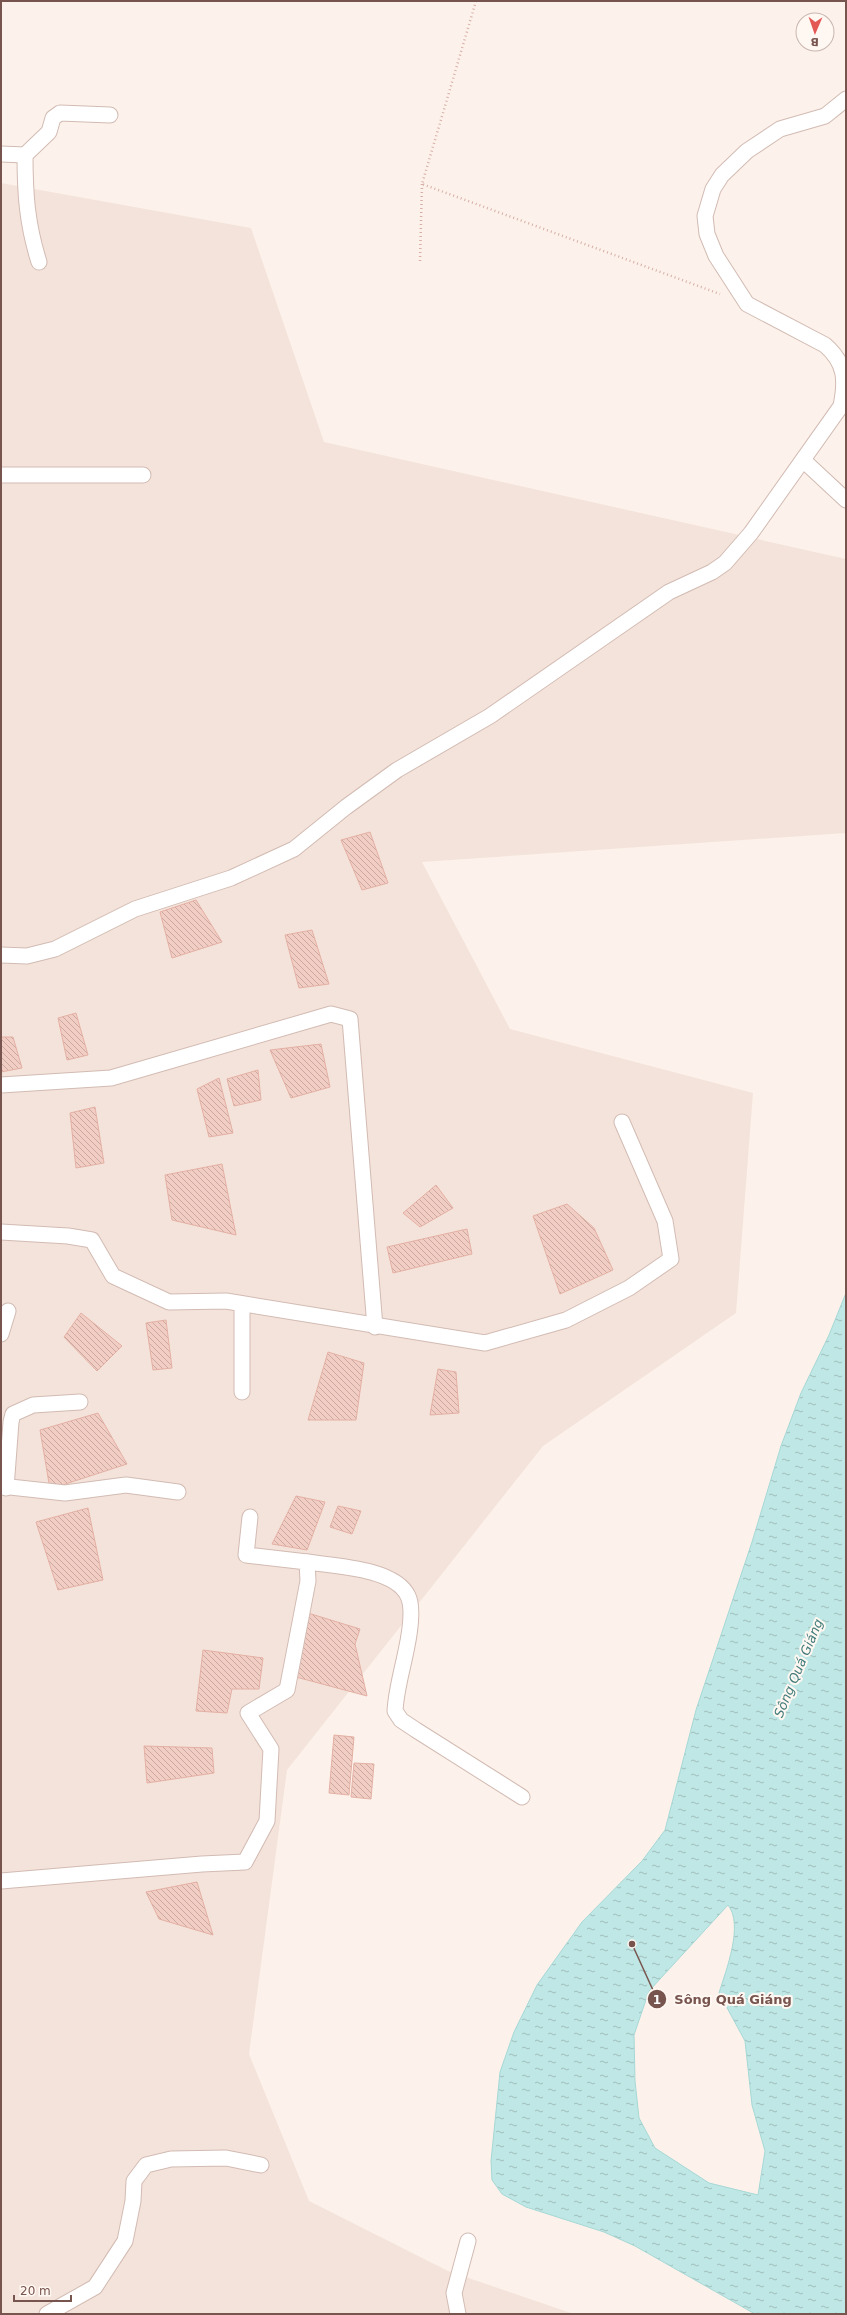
<svg xmlns="http://www.w3.org/2000/svg" width="847" height="2315" font-family="'DejaVu Sans',sans-serif">
<style>
.residential{fill:#f4e3da}
.water{fill:url(#water-ripples);stroke:#a6d8d6;fill-rule:evenodd}
.building{fill:url(#building-back-hatch);stroke:#e4b0a4}
.lines{fill:none;stroke-linecap:round;stroke-linejoin:round}
.street-casing{stroke:#d2bbb3;stroke-width:17}
.path{stroke:#d7afa6;stroke-width:2.5;stroke-dasharray:1 3;stroke-linecap:butt}
.street{stroke:#fff;stroke-width:15}
.labels{text-anchor:middle;stroke-width:4;stroke-linejoin:round;paint-order:stroke}
.water-label{font-size:13px;font-style:italic;fill:#417c7a;stroke:#fff7f2}
.leader{fill:none;stroke:#78544e;stroke-width:1.5}
.callout-dot{fill:#78544e;stroke:#fff7f2;stroke-width:1.5}
.mark-label{font-size:12px;text-anchor:middle;font-weight:bold;fill:#fff}
.callout-label{font-size:13px;text-anchor:middle;font-weight:bold;fill:#78544e;stroke:#fff7f2;stroke-width:4;stroke-linejoin:round;paint-order:stroke}
</style>
<defs>
<pattern id="water-ripples" width="26" height="14" patternUnits="userSpaceOnUse"><rect width="26" height="14" fill="#bfe7e5"/><path d="M2 4q2-2 4 0t4 0M15 11q2-2 4 0t4 0" fill="none" stroke="#a0bebc"/></pattern>
<pattern id="building-back-hatch" width="6" height="6" patternUnits="userSpaceOnUse"><rect width="6" height="6" fill="#f2cdc3"/><path d="M-1 5l2 2M0 0l6 6M5-1l2 2" fill="none" stroke="#c9a9a1"/></pattern>
</defs>
<rect width="100%" height="100%" fill="#fcf2eb"/>
<!-- residential -->
<polygon class="residential" points="1,183 251,228 324,442 846,559 846,833 422,862 510,1029 753,1093 736,1313 543,1446 287,1770 249,2054 309,2201 448,2271 574,2314 1,2314"/>
<!-- water -->
<path class="water" d="M846 1293V2314H755L635 2246 604 2232 526 2207 502 2194 492 2180 491 2161 500 2072 514 2032 537 1985 582 1922 642 1861 665 1830 696 1710 752 1542 781 1446 801 1393 829 1335ZM728 1905C744 1925 726 1970 719 1993L745 2041 752 2105 765 2151 758 2195 709 2183 655 2148 639 2118 635 2081 634 2035 649 1991Z"/>
<!-- building -->
<g class="building">
<polygon points="370,832 388,883 362,890 341,840"/>
<polygon points="196,900 222,942 172,958 160,912"/>
<polygon points="312,930 329,984 299,988 285,935"/>
<polygon points="76,1013 88,1055 67,1060 58,1018"/>
<polygon points="1,1037 13,1037 22,1068 1,1072"/>
<polygon points="321,1044 330,1087 291,1098 270,1050"/>
<polygon points="258,1070 261,1100 234,1106 227,1079"/>
<polygon points="219,1078 233,1133 209,1137 197,1089"/>
<polygon points="95,1107 104,1163 76,1168 70,1113"/>
<polygon points="222,1164 236,1235 172,1220 165,1175"/>
<polygon points="436,1185 453,1208 420,1227 403,1213"/>
<polygon points="567,1204 594,1228 613,1270 560,1294 533,1216"/>
<polygon points="467,1229 472,1254 393,1273 387,1247"/>
<polygon points="81,1313 122,1346 97,1371 64,1337"/>
<polygon points="166,1320 172,1368 153,1370 146,1323"/>
<polygon points="328,1352 364,1363 356,1420 308,1420"/>
<polygon points="438,1369 456,1372 459,1413 430,1415"/>
<polygon points="98,1413 127,1464 50,1489 40,1430"/>
<polygon points="296,1496 325,1502 307,1550 272,1544"/>
<polygon points="338,1506 361,1511 352,1534 330,1527"/>
<polygon points="88,1508 103,1580 58,1590 36,1522"/>
<polygon points="308,1613 360,1629 355,1644 367,1696 296,1677"/>
<polygon points="203,1650 263,1658 259,1689 232,1689 227,1713 196,1711"/>
<polygon points="334,1735 354,1737 349,1795 329,1793"/>
<polygon points="144,1746 212,1748 214,1773 147,1783"/>
<polygon points="354,1763 374,1764 371,1799 351,1797"/>
<polygon points="197,1882 213,1935 159,1919 146,1892"/>
</g>
<g class="lines">
<defs>
<g id="street">
<polyline points="1,154 25,155 49,132 53,118 60,113 110,115"/>
<path d="M25 155C25 194 27 224 39 262"/>
<polyline points="803,460 846,500"/>
<polyline points="1,475 143,475"/>
<path d="M1 955 27 956 55 949 135 909 231 878 294 849 346 807 397 770 490 716 669 592 712 572 725 563 751 533 841 406C846 381 846 363 825 345L747 304 716 256 707 234 705 216 713 189 722 175 747 151 780 129 825 116 846 99"/>
<polyline points="1,1085 111,1078 331,1014 350,1019 375,1327"/>
<polyline points="1,1232 68,1236 92,1240 113,1276 169,1302 226,1301 485,1343 566,1320 629,1288 671,1259 665,1221 622,1122"/>
<polyline points="242,1304 242,1392"/>
<polyline points="1,1334 8,1311"/>
<polyline points="1,1486 65,1493 126,1485 178,1492"/>
<polyline points="6,1488 11,1422 13,1414 33,1405 80,1402"/>
<path d="M307 1562C334 1566 395 1568 408 1596 414 1609 409 1637 406 1651 402 1671 396 1691 395 1711L401 1720 416 1730 522 1797"/>
<polyline points="1,1881 202,1864 245,1862 267,1821 271,1749 248,1713 287,1690 308,1581 307,1562 246,1555 250,1517"/>
<polyline points="47,2314 95,2287 125,2241 133,2201 134,2181 146,2165 171,2159 226,2158 261,2165"/>
<polyline points="458,2314 454,2293 468,2241"/>
</g>
</defs>
<!-- street casing -->
<use href="#street" class="street-casing"/>
<!-- path -->
<g class="path">
<polyline points="476,1 422,184 720,294"/>
<polyline points="420,261 422,184"/>
</g>
<!-- street -->
<use href="#street" class="street"/>
</g>
<g class="labels">
<!-- water labels -->
<g class="water-label">
<text transform="translate(798 1668) rotate(-67)" y="5">Sông Quá Giáng</text>
</g>
</g>
<!-- callouts -->
<path class="leader" d="M632 1944L657 1999"/>
<g class="callout-dot">
<circle cx="632" cy="1944" r="4"/>
<circle cx="657" cy="1999" r="10"/>
</g>
<g class="mark-label">
<text x="657" y="2004">1</text>
</g>
<g class="callout-label">
<text x="733" y="2004">Sông Quá Giáng</text>
</g>
<!-- border -->
<rect width="847" height="2315" fill="none" stroke="#78544e" stroke-width="4"/>
<!-- north arrow -->
<g transform="translate(815 32) rotate(182)"><circle r="19" fill="#fff7f2" stroke="#c9b6b0"/>
<path d="M0-3L7 15L0 10L-7 15Z" fill="#e35854"/>
<text y="-6" font-size="11" font-weight="bold" text-anchor="middle" fill="#78544e">B</text>
</g>
<!-- scale -->
<path d="M14 2295v6h57v-6" fill="none" stroke="#78544e" stroke-width="2"/>
<text x="20" y="2295" font-size="12" fill="#78544e" stroke="#fff7f2" stroke-width="3" paint-order="stroke">20 m</text>
</svg>
